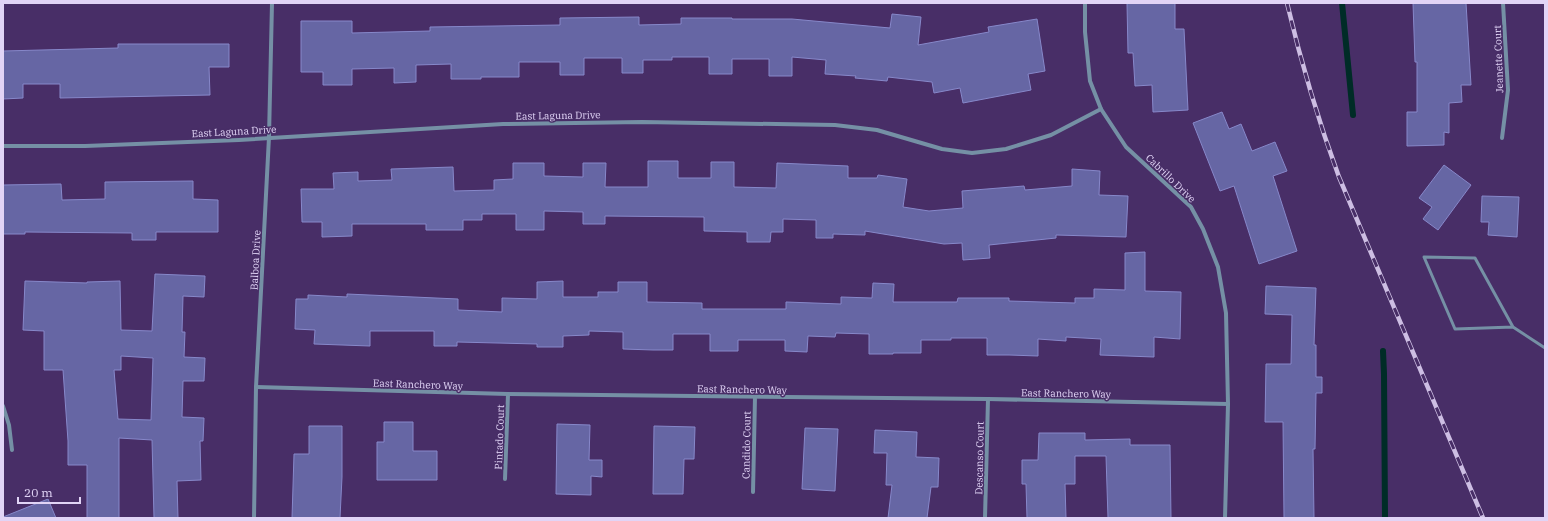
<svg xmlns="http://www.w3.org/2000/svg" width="1548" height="521" font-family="'IBM Plex Serif',serif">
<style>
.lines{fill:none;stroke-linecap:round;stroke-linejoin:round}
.stream{stroke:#002c27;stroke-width:6}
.building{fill:#6666a4;stroke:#8788ca;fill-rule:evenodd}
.lane{stroke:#7590a5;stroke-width:3}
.street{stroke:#7590a5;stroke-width:4}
.rail-casing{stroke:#cdbee3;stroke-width:4.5}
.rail{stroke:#482e67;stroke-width:3;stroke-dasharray:9;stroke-linecap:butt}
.labels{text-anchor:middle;stroke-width:3;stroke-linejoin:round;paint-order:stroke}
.street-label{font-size:10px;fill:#e1d4f6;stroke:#482e67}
</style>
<rect width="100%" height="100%" fill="#482e67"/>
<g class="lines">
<!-- stream -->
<g class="stream">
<polyline points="1342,3 1353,115"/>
<polyline points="1383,351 1384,374 1385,518"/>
</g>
</g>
<!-- building -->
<g class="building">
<polygon points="1127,3 1175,3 1175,29 1184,29 1188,110 1153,112 1152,85 1135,86 1133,53 1128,53"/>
<polygon points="1413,3 1466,3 1471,85 1461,85 1462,102 1449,103 1449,133 1444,132 1444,145 1407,146 1407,112 1417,112 1417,62 1415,62"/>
<polygon points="892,14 921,17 918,45 989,32 988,27 1037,19 1045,71 1028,74 1031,90 963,103 960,88 934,93 932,82 888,77 887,81 855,78 856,76 825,74 826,60 792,57 792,76 769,76 769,59 732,59 732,74 709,74 709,57 672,57 672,60 643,60 643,73 622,73 622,58 584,58 584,75 560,75 560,62 519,62 519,77 481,77 481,79 451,79 451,64 416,65 416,82 394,83 394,68 352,69 352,85 323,85 323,72 301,72 301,21 352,21 352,33 430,31 430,27 560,25 560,18 639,17 639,25 681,24 681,18 732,18 732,19 792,19 890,28"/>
<polygon points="118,44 229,44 229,67 209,67 210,95 60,98 60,84 23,84 23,98 3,99 3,51 118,48"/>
<polygon points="1222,112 1229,129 1241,124 1252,151 1275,142 1287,171 1273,176 1297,251 1259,264 1234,186 1220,191 1193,123"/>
<polygon points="648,161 678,161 678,178 711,178 711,162 734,162 734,187 776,188 777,163 848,166 848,178 877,178 878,175 907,179 903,207 929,211 963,208 962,191 1024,186 1025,190 1072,186 1072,169 1100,171 1099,195 1128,196 1126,237 1056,235 1056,238 989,245 990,258 963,260 962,243 944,244 865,231 865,235 833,234 833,238 816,238 816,220 783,219 783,232 771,232 770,242 747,242 747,232 704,231 704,217 605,216 605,224 583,224 583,212 544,211 544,230 516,230 516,214 482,214 482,220 463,220 463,230 426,230 426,224 352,224 352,236 322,237 322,222 302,222 301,189 334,189 333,173 358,172 358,181 392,180 391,169 453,167 454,191 494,190 494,180 513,179 513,163 544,163 544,176 583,177 583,163 606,163 605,187 648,187"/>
<polygon points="1444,165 1471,185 1438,230 1423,219 1432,207 1419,198"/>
<polygon points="193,181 193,199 218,200 218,232 156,232 156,240 132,240 132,233 25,232 25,234 3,234 3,185 61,184 62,200 105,199 105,182"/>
<polygon points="1482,196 1519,197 1517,237 1488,235 1489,222 1481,222"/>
<polygon points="1145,252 1145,291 1181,292 1180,339 1154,337 1154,357 1100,355 1101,339 1066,337 1066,341 1038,339 1038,356 1009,355 987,355 987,338 951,338 951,340 921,340 921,353 893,353 893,354 869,354 869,334 836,333 835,337 808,336 807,352 785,351 785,340 738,340 738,351 710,351 710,334 673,334 673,350 653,350 623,349 623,332 589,331 589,335 563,336 563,347 537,347 537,344 457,342 457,346 434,346 434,331 370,331 370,346 314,344 315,330 295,329 296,299 308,299 308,295 347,297 347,294 458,299 458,310 502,312 502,298 537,299 537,282 563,281 563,297 598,297 598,292 618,292 618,282 647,282 647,302 702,303 702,309 786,309 786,302 841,304 841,297 872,298 873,283 894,284 893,302 957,302 958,298 1009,298 1009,301 1075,303 1075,298 1094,298 1094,289 1125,290 1125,253"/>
<path d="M155 274 205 276 204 297 183 296 182 332H185L184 357 205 358 204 381H183L182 417 204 418 203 441H200L201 480 177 481 178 518H154L152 440 119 438V518H87V465H68V441L63 370H44V331L23 330 25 281 87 283V282L120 281 121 330 152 331ZM121 356 153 358 151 420 118 419 114 370H121Z"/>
<polygon points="1266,286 1316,288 1314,345 1316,345 1316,377 1322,377 1322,393 1316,393 1315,449 1313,449 1314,518 1284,518 1283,422 1265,422 1266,364 1291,364 1292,315 1265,314"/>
<polygon points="384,422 413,422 413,451 437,451 437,480 377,480 377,442 384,442"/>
<polygon points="557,424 590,425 589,460 602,460 602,477 591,476 591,495 556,494"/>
<polygon points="309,426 342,426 342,477 340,518 292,518 294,454 309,454"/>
<polygon points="654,426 695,427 694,459 684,459 683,494 653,494"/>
<polygon points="805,428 838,429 835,491 802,489"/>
<polygon points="875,430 917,432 916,457 939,458 938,487 931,487 927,518 888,518 892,485 886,485 887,453 874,453"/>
<polygon points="1039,433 1085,433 1085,440 1130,439 1130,445 1170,445 1171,518 1108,518 1106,456 1075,456 1075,484 1065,484 1066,518 1027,518 1026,484 1022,484 1022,460 1038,460"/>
<polygon points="48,499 56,518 3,518 3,517"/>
</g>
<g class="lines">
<!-- lane -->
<polyline class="lane" points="1513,327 1475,258 1424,257 1455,329 1513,327 1545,348"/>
<!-- street -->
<g class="street">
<polyline points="1085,3 1085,32 1090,81 1101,109 1126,147 1191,207 1203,229 1218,267 1226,313 1228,404 1225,518"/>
<polyline points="1502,138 1508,90 1503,3"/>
<polyline points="3,146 85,146 239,140 503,124 642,122 835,125 877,130 942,149 972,153 1006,149 1051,135 1101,109"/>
<polyline points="256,387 508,394 988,399 1228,404"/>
<polyline points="3,406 9,425 12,450"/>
<polyline points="505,479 508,394"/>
<polyline points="753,492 755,397"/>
<polyline points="254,518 256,387 269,137 272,3"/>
<polyline points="985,518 988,399"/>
</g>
<defs>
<path id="rail" d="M1287 3C1301 62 1318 120 1339 177L1483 518"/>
</defs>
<!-- rail casing -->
<use href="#rail" class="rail-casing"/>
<!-- rail -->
<use href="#rail" class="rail"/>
</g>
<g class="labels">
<!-- street labels -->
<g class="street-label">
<text transform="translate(1498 59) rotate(-92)" y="4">Jeanette Court</text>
<text transform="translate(558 115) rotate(-1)" y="4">East Laguna Drive</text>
<text transform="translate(234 131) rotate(-3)" y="4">East Laguna Drive</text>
<text transform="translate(1171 178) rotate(44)" y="4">Cabrillo Drive</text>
<text transform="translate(255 260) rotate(-87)" y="4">Balboa Drive</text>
<text transform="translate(418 384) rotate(2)" y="4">East Ranchero Way</text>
<text transform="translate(742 389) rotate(1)" y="4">East Ranchero Way</text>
<text transform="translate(1066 393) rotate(1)" y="4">East Ranchero Way</text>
<text transform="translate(499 437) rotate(-88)" y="4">Pintado Court</text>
<text transform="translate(746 445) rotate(-89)" y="4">Candido Court</text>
<text transform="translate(979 458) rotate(-89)" y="4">Descanso Court</text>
</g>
</g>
<!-- border -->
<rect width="1548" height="521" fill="none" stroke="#e1d4f6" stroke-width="8"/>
<!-- scale -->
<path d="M18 497v6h62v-6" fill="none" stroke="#e1d4f6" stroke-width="2"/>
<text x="24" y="497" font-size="12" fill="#e1d4f6" stroke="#482e67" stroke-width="3" paint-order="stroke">20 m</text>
</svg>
